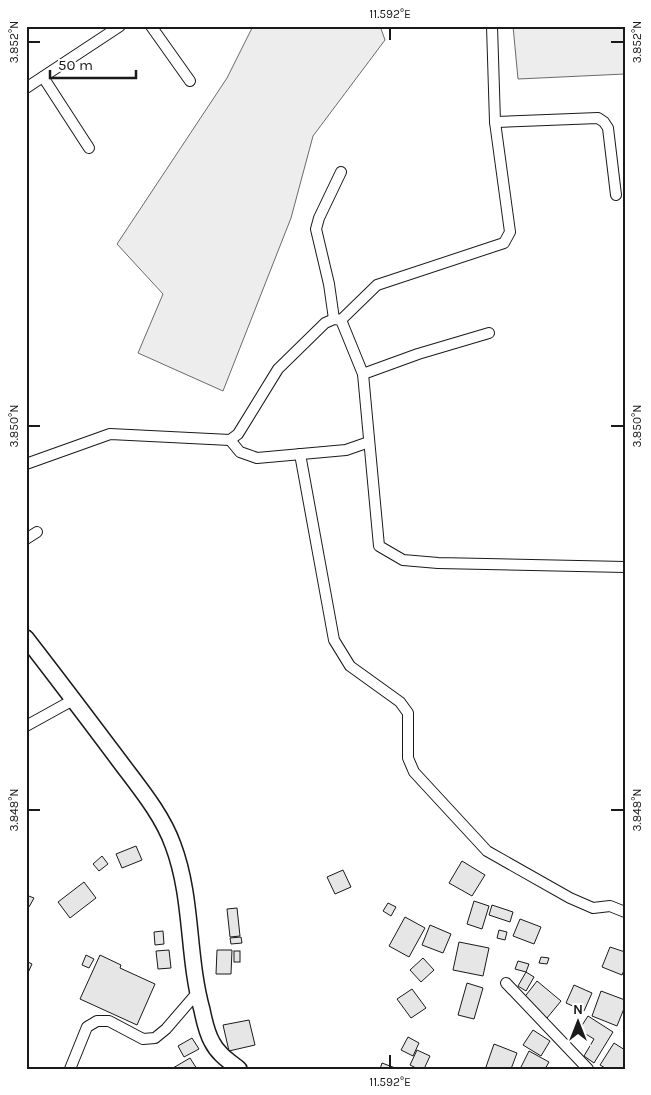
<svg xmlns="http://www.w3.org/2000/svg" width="651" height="1095" font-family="Karla,sans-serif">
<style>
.built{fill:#ededed;stroke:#6a6a6a}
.building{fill:#e6e6e6;stroke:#1a1a1a}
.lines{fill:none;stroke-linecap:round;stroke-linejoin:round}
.street-casing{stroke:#1a1a1a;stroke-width:12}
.secondary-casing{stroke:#1a1a1a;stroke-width:18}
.street{stroke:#fff;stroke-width:10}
.secondary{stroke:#fff;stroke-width:15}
.ticks{fill:none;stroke:#1a1a1a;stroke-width:2}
.neatline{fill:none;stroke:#1a1a1a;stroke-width:2}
.ticks-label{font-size:12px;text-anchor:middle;fill:#1a1a1a}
</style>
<rect width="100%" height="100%" fill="#fff"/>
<!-- built -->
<g class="built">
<polygon points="253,26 380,26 385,40 313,136 291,218 223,391 138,353 163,294 117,244 227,78"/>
<polygon points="513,26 625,26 625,74 518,79"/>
</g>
<!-- building -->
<g class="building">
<polygon points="136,846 142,860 122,868 116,854"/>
<polygon points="102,856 108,864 99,871 93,864"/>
<polygon points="462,861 485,875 472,896 449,883"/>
<polygon points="343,870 351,887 335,894 327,877"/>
<polygon points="84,882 96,898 70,918 58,902"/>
<polygon points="26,895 34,898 29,907 26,906"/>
<polygon points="474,901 489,906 482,929 467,924"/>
<polygon points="388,903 396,907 391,916 383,911"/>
<polygon points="492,905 513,912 510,922 489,915"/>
<polygon points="237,908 240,936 230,937 227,909"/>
<polygon points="405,917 425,928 409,957 389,946"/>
<polygon points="520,919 541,927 534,944 513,936"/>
<polygon points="430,925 451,934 443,953 422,945"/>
<polygon points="499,930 507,932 505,940 497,938"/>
<polygon points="163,931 164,944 155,945 154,932"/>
<polygon points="241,937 242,943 231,944 230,938"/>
<polygon points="459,942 489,948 483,976 453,970"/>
<polygon points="610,947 625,952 625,968 622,975 602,967"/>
<polygon points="169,950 171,968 158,969 156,951"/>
<polygon points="217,950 232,950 231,974 216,974"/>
<rect x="234" y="951" width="6" height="11"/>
<polygon points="86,955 94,959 89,968 82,965"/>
<polygon points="100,955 121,965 120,968 155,984 137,1025 80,999"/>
<polygon points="541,957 549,958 547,964 539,963"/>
<polygon points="423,958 434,970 421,982 410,970"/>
<polygon points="26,961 32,964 26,977"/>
<polygon points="518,961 529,964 526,972 515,969"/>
<polygon points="526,972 534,977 526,991 518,986"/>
<polygon points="537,981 561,1001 547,1018 523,999"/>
<polygon points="467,983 483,988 474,1019 458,1015"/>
<polygon points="574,985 592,993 584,1011 566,1003"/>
<polygon points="412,989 426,1008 411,1018 397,999"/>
<polygon points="601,991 625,1000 625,1006 617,1026 592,1016"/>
<polygon points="588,1016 613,1032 594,1063 584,1056 594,1039 579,1030"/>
<polygon points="249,1020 255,1045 229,1051 223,1025"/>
<polygon points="533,1030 550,1041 541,1056 523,1045"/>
<polygon points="408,1037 419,1043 413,1056 401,1050"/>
<polygon points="192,1038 199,1049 184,1057 178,1046"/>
<polygon points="614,1043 625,1050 625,1069 607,1069 600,1065"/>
<polygon points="494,1044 517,1053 511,1069 490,1069 486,1067"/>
<polygon points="417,1050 430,1056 424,1069 418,1069 410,1065"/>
<polygon points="529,1051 549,1062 545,1069 520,1069"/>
<polygon points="190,1058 197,1069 174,1069 173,1068"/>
<polygon points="382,1063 398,1069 380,1069"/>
</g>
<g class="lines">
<defs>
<g id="street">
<polyline points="151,26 190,81"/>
<polyline points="43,77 89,148"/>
<polyline points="26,88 120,26"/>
<polyline points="495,122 598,118 604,122 608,128 616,195"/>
<polyline points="334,319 329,284 316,229 319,218 341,172"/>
<polyline points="341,320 377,285 504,243 510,232 495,122 492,26"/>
<polyline points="363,374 418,354 489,333"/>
<polyline points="230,440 240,452 257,458 346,450 369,442"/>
<polyline points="300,454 334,640 350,666 400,702 408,713 408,758 414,772 487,851 570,898 593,908 610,906 625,912"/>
<polyline points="26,464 110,434 230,440 238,434 278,369 325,323 334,319 341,320 363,374 379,546 403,560 438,563 625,567"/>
<polyline points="26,539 37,532"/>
<polyline points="26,726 73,700"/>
<polyline points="506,983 588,1069"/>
<polyline points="70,1069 87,1027 97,1021 109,1021 143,1039 155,1038 166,1029 197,993"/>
</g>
<path id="secondary" d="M26 638C57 678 88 719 118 759 138 786 162 814 173 845 193 898 187 956 202 1010 204 1020 207 1033 212 1042 218 1054 229 1061 239 1069"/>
</defs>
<!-- street casing -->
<use href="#street" class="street-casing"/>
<!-- secondary casing -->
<use href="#secondary" class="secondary-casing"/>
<!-- street -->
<use href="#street" class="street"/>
<!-- secondary -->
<use href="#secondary" class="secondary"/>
</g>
<!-- ticks -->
<path class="ticks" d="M390 28V40M28 42H40M611 42H624M28 426H40M611 426H624M28 810H40M611 810H624M390 1055V1068"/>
<!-- border -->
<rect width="651" height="1095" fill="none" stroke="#ffffff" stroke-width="55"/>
<!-- north arrow -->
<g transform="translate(578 1022)" stroke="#ffffff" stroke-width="4" paint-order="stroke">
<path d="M0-4L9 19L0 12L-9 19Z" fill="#1a1a1a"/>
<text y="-8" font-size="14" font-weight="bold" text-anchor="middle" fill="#1a1a1a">N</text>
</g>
<!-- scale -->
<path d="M50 70v8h86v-8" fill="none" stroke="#1a1a1a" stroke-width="2.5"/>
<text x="58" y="70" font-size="15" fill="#1a1a1a" stroke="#ffffff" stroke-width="4" paint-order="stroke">50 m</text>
<rect x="28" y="28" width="596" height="1040" class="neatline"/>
<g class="ticks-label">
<text x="390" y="18">11.592°E</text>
<text transform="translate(14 42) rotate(-90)" y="4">3.852°N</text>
<text transform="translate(637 42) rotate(-90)" y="4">3.852°N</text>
<text transform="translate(14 426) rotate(-90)" y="4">3.850°N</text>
<text transform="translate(637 426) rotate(-90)" y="4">3.850°N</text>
<text transform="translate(14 810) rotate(-90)" y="4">3.848°N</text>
<text transform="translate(637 810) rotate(-90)" y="4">3.848°N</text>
<text x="390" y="1086">11.592°E</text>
</g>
</svg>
